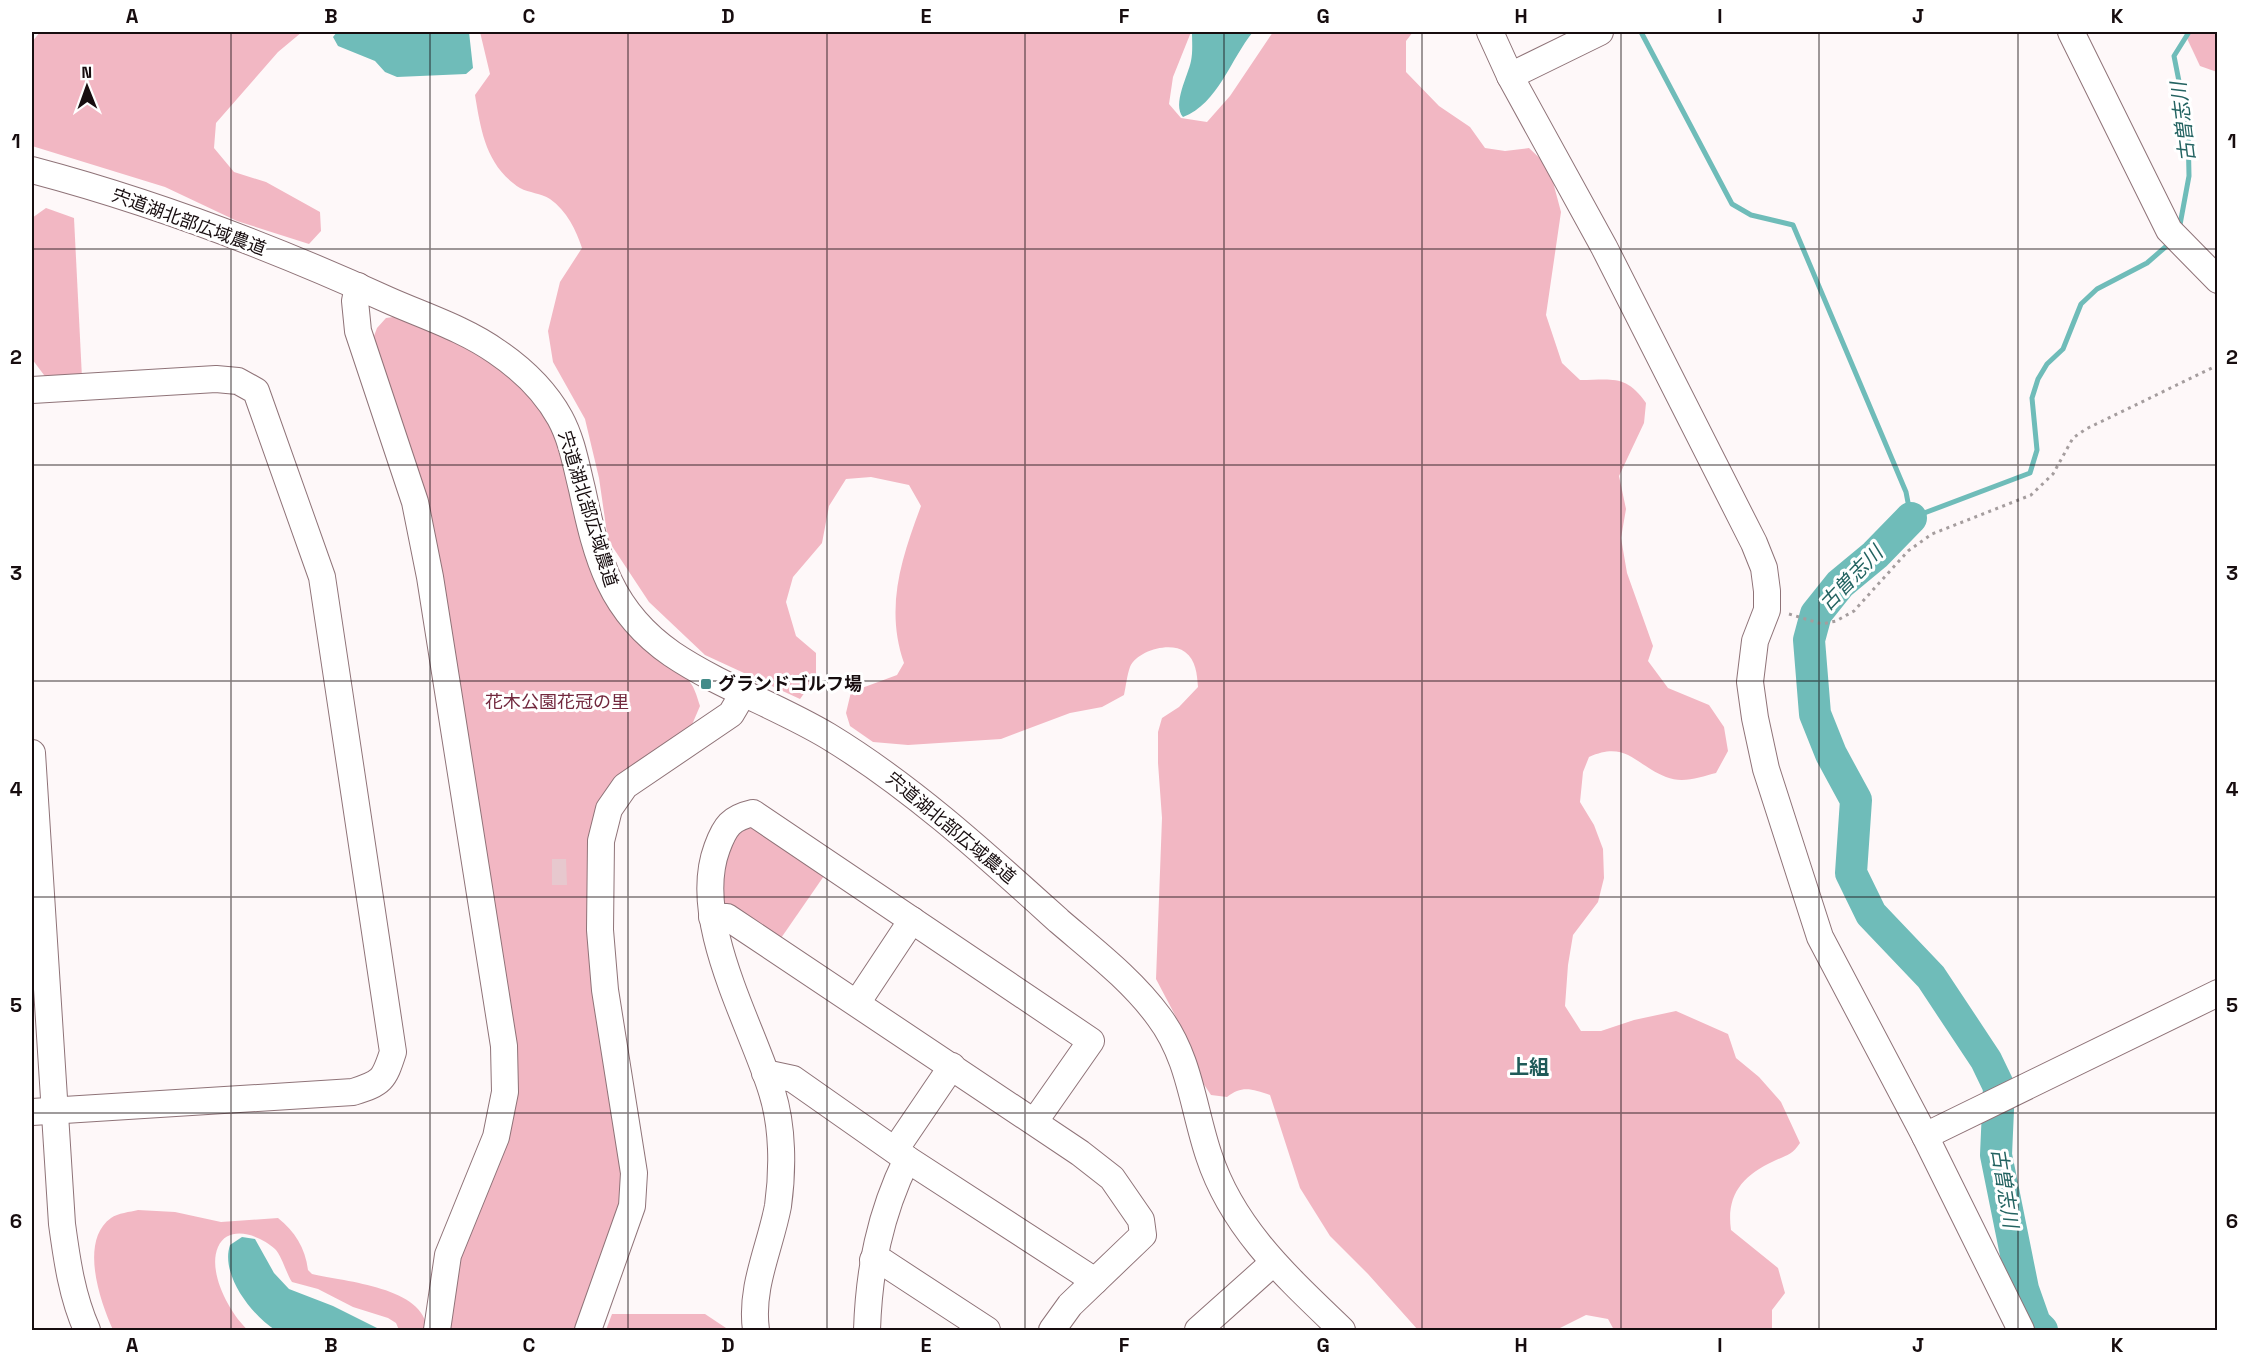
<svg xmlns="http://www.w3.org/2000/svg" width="2249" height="1362" font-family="'Space Grotesk','Noto Sans JP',sans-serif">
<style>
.green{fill:#f2b7c3}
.water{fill:#6fbcb9}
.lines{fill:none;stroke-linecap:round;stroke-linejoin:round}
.stream{stroke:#6fbcb9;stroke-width:5}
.river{stroke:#6fbcb9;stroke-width:32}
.building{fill:#e7c8ce}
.minor-casing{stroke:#8f7378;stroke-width:28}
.path{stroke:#a59d9e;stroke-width:3;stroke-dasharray:3 4.5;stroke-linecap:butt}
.minor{stroke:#fff;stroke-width:26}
.grid{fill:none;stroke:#170d0f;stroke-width:1.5;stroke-opacity:0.55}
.poi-dot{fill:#448b89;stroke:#fff;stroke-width:2}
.labels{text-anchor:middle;stroke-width:6;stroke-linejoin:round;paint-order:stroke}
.street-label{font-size:18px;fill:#170d0f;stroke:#fff}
.poi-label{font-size:18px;font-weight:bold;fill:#170d0f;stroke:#fff;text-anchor:start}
.park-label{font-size:18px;fill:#72283e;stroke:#fff}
.water-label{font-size:20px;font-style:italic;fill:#236361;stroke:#fff}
.neighbourhood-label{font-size:20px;font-weight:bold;fill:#1f5a58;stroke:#fff}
.neatline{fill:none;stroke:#170d0f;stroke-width:2}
.grid-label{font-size:20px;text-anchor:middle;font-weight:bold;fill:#170d0f}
</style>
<rect width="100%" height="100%" fill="#fef8f9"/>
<!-- green -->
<g class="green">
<polygon points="40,32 302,32 278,52 216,123 214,148 234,172 266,182 320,212 321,231 309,244 237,221 165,187 32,146 32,42"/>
<path d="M480 32H1191L1173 77 1169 104 1181 118 1207 122 1230 96 1273 32H1413L1406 41V72L1439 106 1470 127 1485 148 1505 151 1529 148 1549 167 1561 212 1546 315 1562 363 1580 380C1612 380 1626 374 1646 403L1644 423 1619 476 1626 509 1621 538 1627 573 1653 646 1648 661 1668 688 1709 705 1724 727 1728 751 1716 773C1700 777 1683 784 1666 777 1635 765 1627 740 1589 757L1583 772 1580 802 1594 825 1603 849 1604 878 1598 902 1573 935 1568 965 1565 1006 1581 1031H1601L1634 1020 1676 1011 1728 1034 1736 1058 1759 1077 1781 1102 1800 1143C1792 1155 1787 1155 1774 1161 1742 1176 1726 1195 1731 1230L1778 1268 1785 1293 1772 1310V1328L1776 1330H1614L1608 1319 1586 1315 1556 1330H1418L1368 1274 1330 1236 1300 1188 1270 1095C1252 1089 1242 1085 1227 1097L1211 1095 1199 1077 1186 1036 1156 979 1162 818 1158 763V732L1162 718 1179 707 1198 687C1197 674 1196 660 1185 652 1170 641 1137 651 1130 667 1127 675 1126 686 1124 695L1102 707 1070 713 1001 739 908 745 873 742 850 726 846 713 851 692 897 675 904 663C885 608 901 559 921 506L909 485 871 477 846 479 829 506 822 543 793 577 786 602 796 636 816 653V677L800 699 705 655 649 602 608 540 599 478 585 419 553 362 548 331 560 282 582 248C576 230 567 211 550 199 541 193 529 193 520 188 486 166 481 131 475 95L490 74Z"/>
<polygon points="2184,32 2217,32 2217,72 2200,66"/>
<polygon points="46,208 74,218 82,378 47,379 32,359 32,218"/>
<path d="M400 316C506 366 550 380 575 505 583 544 591 582 614 616 636 649 659 654 686 678 694 684 697 697 700 706L691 727 630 769 590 900 593 998 621 1141 623 1188 616 1222 598 1262 576 1330H445L448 1296 516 1055 371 344 377 328 386 318Z"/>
<polygon points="746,822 826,873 779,941 717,901 720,860"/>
<path d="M138 1210 175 1212 221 1222 278 1218C295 1232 305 1247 308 1270L312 1274C346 1282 425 1287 427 1330H399L396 1323 388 1318 353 1307 318 1289 292 1282C286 1273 282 1256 275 1249 261 1236 229 1223 218 1247 207 1272 230 1314 248 1330H113C100 1301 79 1241 111 1218 118 1213 130 1212 138 1210Z"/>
<polygon points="612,1314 705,1314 729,1330 606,1330"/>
</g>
<!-- water -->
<g class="water">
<polygon points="337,32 469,32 473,68 466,74 397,77 385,72 375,61 338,46 333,37"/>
<path d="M1192 32H1253C1231 58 1218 104 1183 117 1172 104 1188 76 1191 61 1193 52 1192 41 1192 32Z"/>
<path d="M242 1237 255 1239 274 1273 289 1289 333 1306 381 1330H275C252 1315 220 1275 230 1245Z"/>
</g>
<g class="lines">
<!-- stream -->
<g class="stream">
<polyline points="1641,32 1732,204 1751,215 1793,225 1906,492 1911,518 2030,473 2037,450 2032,398 2038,379 2047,364 2063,349 2081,304 2097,289 2147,263 2170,243"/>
<polyline points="2179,230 2189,176 2188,127 2174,56 2189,32"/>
</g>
<!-- river -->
<polyline class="river" points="1911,518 1875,555 1840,584 1816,614 1809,640 1815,714 1831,754 1856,800 1851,873 1871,914 1931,977 1986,1060 1999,1087 1996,1155 2023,1289 2035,1323 2042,1330"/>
</g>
<!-- building -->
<polygon class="building" points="552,859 566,859 567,885 552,885"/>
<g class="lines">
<defs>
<g id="minor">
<polyline points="1490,32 1510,76 1604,247 1754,543 1764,568 1767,591 1767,610 1755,641 1750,682 1755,718 1766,769 1820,937 1925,1136 2021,1330"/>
<polyline points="2071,32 2169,230 2218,280"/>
<polyline points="1510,76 1600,32"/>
<path d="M32 170C153 202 274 248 388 300 424 316 465 329 497 352 522 369 545 391 560 418 572 440 576 465 582 489 597 559 610 611 672 654 721 687 778 706 828 736 912 787 986 855 1059 921 1094 951 1132 980 1159 1017 1190 1058 1193 1109 1209 1156 1233 1229 1288 1278 1342 1330"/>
<polyline points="358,286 355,301 358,331 415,502 430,577 504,1046 505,1092 496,1137 448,1255 437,1330"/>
<path d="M32 390 216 379 238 381 256 391 322 577 393 1052C384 1080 382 1083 353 1092L32 1112"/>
<path d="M32 753 62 1224C67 1261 72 1296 87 1330"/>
<polyline points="712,917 727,917 1080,1153 1112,1178 1141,1220 1143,1235 1070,1305 1052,1330"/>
<polyline points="857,1003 912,920"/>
<polyline points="765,1073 793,1079 907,1159 1095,1281"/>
<polyline points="1925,1136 2218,993"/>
<polyline points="895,1150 952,1066"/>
<polyline points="873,1260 883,1262 987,1330"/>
<polyline points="588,1330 632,1206 634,1173 605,990 600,930 601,841 609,809 625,786 731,714 744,692"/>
<path d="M756 1330C750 1287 770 1248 778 1206 783 1170 783 1127 772 1092 751 1023 690 920 717 848 725 826 731 818 753 813L1091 1041 1035 1121"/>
<path d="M867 1330C869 1269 880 1214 907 1159"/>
<polyline points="1198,1330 1273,1263"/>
</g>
</defs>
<!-- minor casing -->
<use href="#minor" class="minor-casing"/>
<!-- path -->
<polyline class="path" points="1789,614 1822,624 1836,621 1854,611 1908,551 1932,534 2031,495 2053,474 2073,438 2086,429 2218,365"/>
<!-- minor -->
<use href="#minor" class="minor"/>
</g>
<!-- grid -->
<path class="grid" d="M231 32V1330M430 32V1330M628 32V1330M827 32V1330M1025 32V1330M1224 32V1330M1422 32V1330M1621 32V1330M1819 32V1330M2018 32V1330M32 249H2218M32 465H2218M32 681H2218M32 897H2218M32 1113H2218"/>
<!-- markers -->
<rect class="poi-dot" x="700" y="678" width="12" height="12" rx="3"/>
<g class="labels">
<!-- street labels -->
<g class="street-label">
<text transform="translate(189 222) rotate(20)" y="6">宍道湖北部広域農道</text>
<text transform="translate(588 509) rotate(73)" y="6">宍道湖北部広域農道</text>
<text transform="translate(951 828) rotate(40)" y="6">宍道湖北部広域農道</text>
</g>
<!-- poi labels -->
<g class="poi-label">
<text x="718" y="690">グランドゴルフ場</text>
</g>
<!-- park labels -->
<g class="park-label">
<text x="557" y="708">花木公園花冠の里</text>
</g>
<!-- water labels -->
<g class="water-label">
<text transform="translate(2183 122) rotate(-97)" y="7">古曽志川</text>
<text transform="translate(1851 578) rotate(-46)" y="7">古曽志川</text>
<text transform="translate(2005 1188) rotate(81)" y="7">古曽志川</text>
</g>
<!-- neighbourhood labels -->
<g class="neighbourhood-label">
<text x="1529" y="1074">上組</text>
</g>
</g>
<!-- border -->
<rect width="2249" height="1362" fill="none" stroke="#ffffff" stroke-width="66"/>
<!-- north arrow -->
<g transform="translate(87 87) rotate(359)" stroke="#ffffff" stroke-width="4.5" paint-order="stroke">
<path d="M0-4.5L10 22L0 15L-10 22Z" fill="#170d0f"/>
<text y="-9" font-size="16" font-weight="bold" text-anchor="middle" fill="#170d0f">N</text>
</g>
<rect x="33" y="33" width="2183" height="1296" class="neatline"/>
<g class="grid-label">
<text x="132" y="23">A</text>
<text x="331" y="23">B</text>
<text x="529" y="23">C</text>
<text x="728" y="23">D</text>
<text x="926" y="23">E</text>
<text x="1124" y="23">F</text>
<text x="1323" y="23">G</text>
<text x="1521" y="23">H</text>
<text x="1720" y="23">I</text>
<text x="1918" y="23">J</text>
<text x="2117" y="23">K</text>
<text x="16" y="148">1</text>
<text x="2232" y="148">1</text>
<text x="16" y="364">2</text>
<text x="2232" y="364">2</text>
<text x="16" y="580">3</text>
<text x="2232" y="580">3</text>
<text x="16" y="796">4</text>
<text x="2232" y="796">4</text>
<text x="16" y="1012">5</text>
<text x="2232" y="1012">5</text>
<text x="16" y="1228">6</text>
<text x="2232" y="1228">6</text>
<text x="132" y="1352">A</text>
<text x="331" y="1352">B</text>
<text x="529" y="1352">C</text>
<text x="728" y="1352">D</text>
<text x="926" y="1352">E</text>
<text x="1124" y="1352">F</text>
<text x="1323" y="1352">G</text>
<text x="1521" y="1352">H</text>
<text x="1720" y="1352">I</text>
<text x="1918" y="1352">J</text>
<text x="2117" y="1352">K</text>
</g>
</svg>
